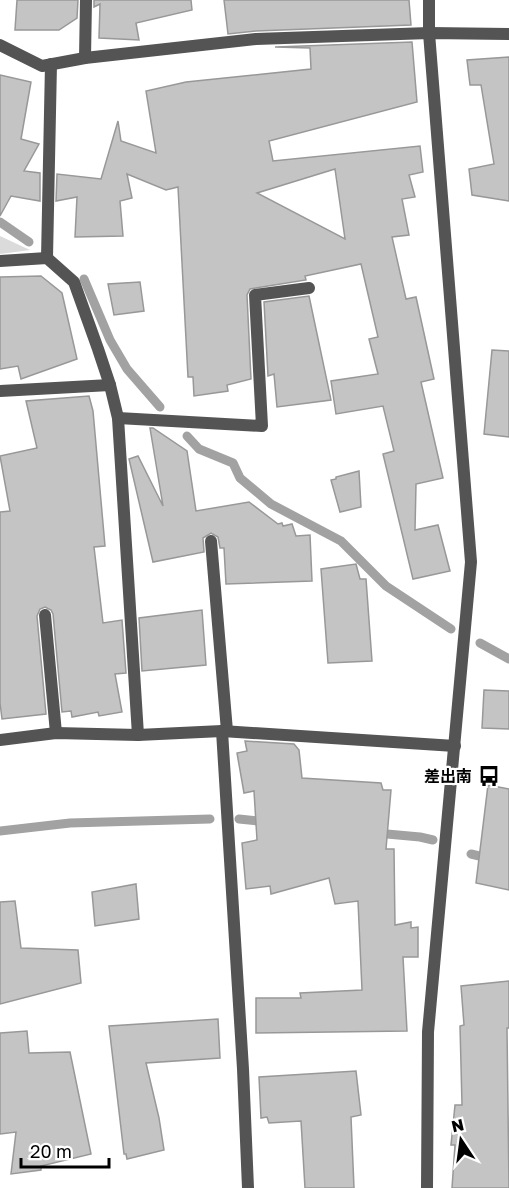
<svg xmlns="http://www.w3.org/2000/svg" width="509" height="1188" font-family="'Golos Text','Noto Sans JP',sans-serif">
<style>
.green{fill:#dbdbdb}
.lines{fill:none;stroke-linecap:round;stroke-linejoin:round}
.stream{stroke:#a2a2a2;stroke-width:9}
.building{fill:#c4c4c4;stroke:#989898;stroke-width:1.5;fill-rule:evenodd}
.lane{stroke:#545454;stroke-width:12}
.street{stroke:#545454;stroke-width:12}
.labels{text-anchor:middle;stroke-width:4.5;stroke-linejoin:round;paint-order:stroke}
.poi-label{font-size:16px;font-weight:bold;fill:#000;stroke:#fff;text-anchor:end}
</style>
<rect width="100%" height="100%" fill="#fff"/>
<!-- green -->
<polygon class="green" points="0,236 30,250 0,254"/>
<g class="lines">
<!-- stream -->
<g class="stream">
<polyline points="0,222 29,242"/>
<polyline points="84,279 110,340 127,369 160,407"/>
<polyline points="187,436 199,449 233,463 240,478 271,504 341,541 386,586 451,629"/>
<polyline points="480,643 509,659"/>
<polyline points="239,819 267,822"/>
<polyline points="0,831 70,823 210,819"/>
<polyline points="376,833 420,837 433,840"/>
<polyline points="471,854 509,863"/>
</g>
</g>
<!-- building -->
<g class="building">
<polygon points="17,0 78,0 77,18 59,30 15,30"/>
<polygon points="94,0 191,0 192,10 136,23 139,40 99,38 100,4 94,7"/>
<polygon points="224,0 409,0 411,25 256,31 228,34"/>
<path d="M412 42 417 102 269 141 273 161 420 146 423 172 409 175 415 197 402 199 409 235 392 237 406 299 416 297 434 379 421 382 443 478 416 484 415 530 438 525 450 571 413 579 383 454 394 451 383 406 336 414 331 381 378 374 369 339 378 337 361 264 305 276 306 280 250 289 247 295 251 379 227 385 228 391 194 396 193 377H188L178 187 166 190 127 174 132 198 120 201 123 236 75 237 77 197 56 201 57 174 101 179 118 121 121 141 156 153 146 91 186 82 311 69 310 48 275 47ZM335 169 345 239 257 193Z"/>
<polygon points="509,57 509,201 472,195 469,169 494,164 481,85 470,85 467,60"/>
<polygon points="0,75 31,82 21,139 39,144 24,171 40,173 40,201 11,196 0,216"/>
<polygon points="41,276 62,293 77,359 21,379 18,366 0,369 0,277"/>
<polygon points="140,282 144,311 114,315 108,284"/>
<polygon points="309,296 331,400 277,407 274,374 268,376 264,302"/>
<polygon points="492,350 509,351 509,437 484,434"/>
<polygon points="89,396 93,411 105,546 94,547 103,623 122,620 126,673 115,674 122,712 99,716 98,712 72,717 71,711 62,712 53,614 51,610 45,607 40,609 37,616 46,714 2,719 0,703 0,512 10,511 0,456 37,448 26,401"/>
<polygon points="150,428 153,428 187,451 196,511 249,502 278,524 282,523 283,526 292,524 296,536 310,535 312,581 226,584 224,548 220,548 218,537 211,533 203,538 204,552 153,562 129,459 138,456 163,506"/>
<polygon points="359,471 361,507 340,512 331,480 336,479 336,477"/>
<polygon points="356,564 360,579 366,579 372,661 328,663 321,569"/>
<polygon points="202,610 206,665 142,671 139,618"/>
<polygon points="484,690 509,691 509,729 482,728"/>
<polygon points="245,741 294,744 299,750 302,778 381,783 383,790 391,790 386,849 394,849 395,925 411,922 411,928 418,927 418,957 403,957 407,1031 256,1033 256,998 301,998 300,993 362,990 358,901 335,904 329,878 271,894 270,886 246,889 242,843 257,840 254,791 244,793 237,753 247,751"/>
<polygon points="488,785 509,789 509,890 476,883"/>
<polygon points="136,884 139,919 95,926 92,892"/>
<polygon points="15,901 21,948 78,950 81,983 0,1004 0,902"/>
<polygon points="509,981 509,1028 507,1028 509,1188 452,1188 455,1145 451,1145 455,1105 462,1105 460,1026 464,1025 461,986"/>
<polygon points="218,1019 220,1058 146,1063 159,1118 164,1150 127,1159 126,1154 124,1154 109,1026"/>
<polygon points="27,1031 29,1053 70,1052 91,1154 41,1166 41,1170 11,1174 16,1132 0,1134 0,1033"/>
<polygon points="356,1071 361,1115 351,1117 354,1188 305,1188 301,1121 269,1123 267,1117 261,1118 259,1077"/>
</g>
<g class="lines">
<!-- lane -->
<g class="lane">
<polyline points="85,58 86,0"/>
<polyline points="0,391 110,385"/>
<polyline points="211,541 227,731"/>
<polyline points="45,615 56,733"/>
</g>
<!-- street -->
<g class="street">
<polyline points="0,45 42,66 85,58 256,39 429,33 509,34"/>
<polyline points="47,258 51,64"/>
<polyline points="0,261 47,258 74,282 98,349 110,385 118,418 138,735"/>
<polyline points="118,418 262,426 255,295 309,288"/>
<polyline points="222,731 243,1069 248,1188"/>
<polyline points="0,740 56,733 138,735 222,731 455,746"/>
<polyline points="427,1188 428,1032 471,562 429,33 429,0"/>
</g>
</g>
<!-- icons -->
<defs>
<symbol id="bus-bare" viewBox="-9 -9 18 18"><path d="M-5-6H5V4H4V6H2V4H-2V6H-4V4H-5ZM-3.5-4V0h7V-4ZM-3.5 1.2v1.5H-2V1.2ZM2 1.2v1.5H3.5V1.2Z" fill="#000" stroke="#fff" stroke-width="2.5" paint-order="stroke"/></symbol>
</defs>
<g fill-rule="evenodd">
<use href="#bus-bare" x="474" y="761" width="30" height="30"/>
</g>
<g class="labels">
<!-- poi labels -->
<g class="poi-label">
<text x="472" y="782">差出南</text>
</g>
</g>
<!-- north arrow -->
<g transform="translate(461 1140) rotate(347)" stroke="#ffffff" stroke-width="4.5" paint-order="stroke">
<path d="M0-4.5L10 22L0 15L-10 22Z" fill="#000000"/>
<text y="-9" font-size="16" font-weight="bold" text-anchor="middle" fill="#000000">N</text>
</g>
<!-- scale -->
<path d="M21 1158v9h88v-9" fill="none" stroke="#000000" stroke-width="3"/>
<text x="30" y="1158" font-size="18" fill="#000000" stroke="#ffffff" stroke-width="4.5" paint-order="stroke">20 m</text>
</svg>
